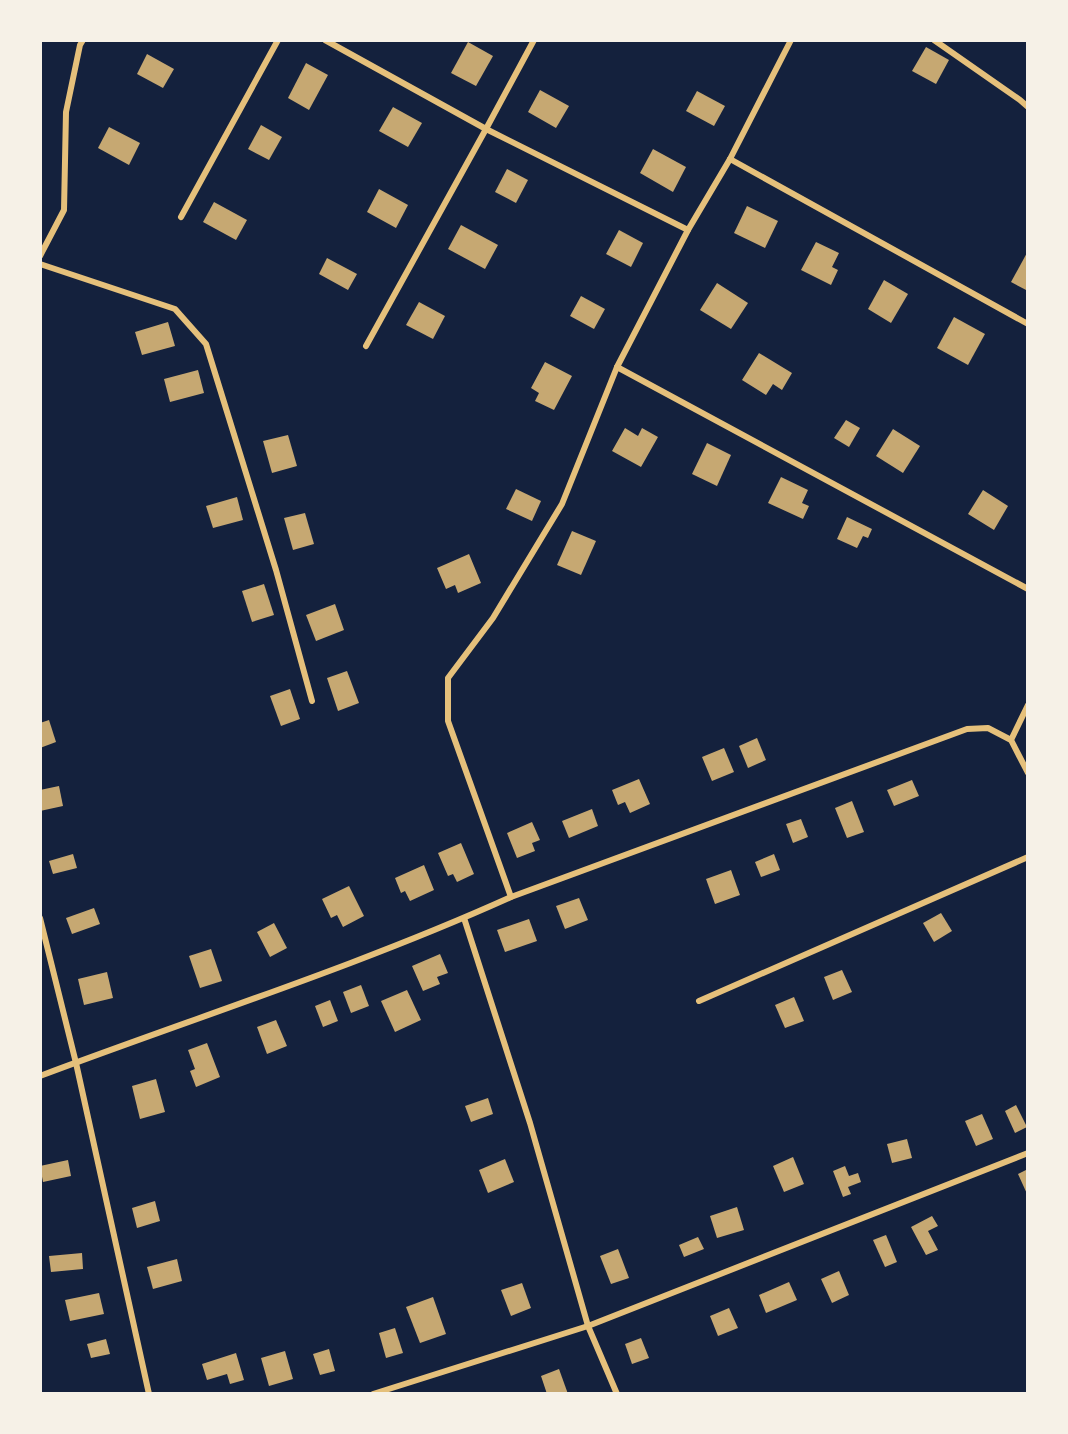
<svg xmlns="http://www.w3.org/2000/svg" width="1068" height="1434" font-family="Helvetica,sans-serif">
<style>
.building{fill:#c6a872}
.lines{fill:none;stroke-linecap:round;stroke-linejoin:round}
.minor{stroke:#e5c07b;stroke-width:6}
</style>
<rect width="100%" height="100%" fill="#14213d"/>
<!-- building -->
<g class="building">
<polygon points="468,42 493,56 476,86 451,73"/>
<polygon points="926,47 949,60 936,84 912,71"/>
<polygon points="147,54 174,69 163,88 137,74"/>
<polygon points="306,63 328,75 309,110 288,98"/>
<polygon points="540,90 569,106 556,128 528,112"/>
<polygon points="697,91 725,106 714,126 686,111"/>
<polygon points="393,107 422,123 408,147 379,131"/>
<polygon points="261,125 282,137 269,160 248,149"/>
<polygon points="109,127 140,143 129,165 98,148"/>
<polygon points="653,149 686,167 673,192 640,173"/>
<polygon points="507,169 528,180 516,203 495,192"/>
<polygon points="379,189 408,205 396,228 367,212"/>
<polygon points="214,202 247,220 236,240 203,222"/>
<polygon points="747,206 778,221 765,248 734,233"/>
<polygon points="461,225 498,245 485,269 448,249"/>
<polygon points="619,230 643,243 631,267 606,254"/>
<polygon points="816,242 839,253 832,267 838,270 831,285 801,270"/>
<polygon points="1028,251 1028,291 1011,282"/>
<polygon points="327,258 357,274 348,290 319,274"/>
<polygon points="884,280 908,294 891,323 868,309"/>
<polygon points="717,283 748,303 731,329 700,310"/>
<polygon points="581,296 605,309 594,329 570,316"/>
<polygon points="419,302 445,316 433,339 406,325"/>
<polygon points="954,317 985,334 968,365 937,348"/>
<polygon points="168,322 175,346 142,355 135,332"/>
<polygon points="759,353 792,373 782,390 773,384 766,395 742,380"/>
<polygon points="545,362 572,376 554,410 535,401 539,393 531,388"/>
<polygon points="198,370 204,393 170,402 164,379"/>
<polygon points="846,420 860,428 849,447 834,438"/>
<polygon points="625,428 638,436 642,428 658,437 641,467 612,451"/>
<polygon points="893,429 920,446 903,473 876,456"/>
<polygon points="288,435 297,466 272,473 263,441"/>
<polygon points="707,443 731,455 717,486 692,474"/>
<polygon points="781,477 808,490 802,503 809,506 803,519 768,503"/>
<polygon points="516,489 541,501 532,521 506,509"/>
<polygon points="983,490 1008,506 994,530 968,514"/>
<polygon points="237,497 243,520 213,528 206,506"/>
<polygon points="305,513 314,544 293,550 284,518"/>
<polygon points="847,517 872,529 868,538 863,536 857,548 837,539"/>
<polygon points="572,531 596,541 581,575 557,565"/>
<polygon points="469,554 481,583 458,593 455,585 446,589 437,568"/>
<polygon points="264,584 274,615 252,622 242,591"/>
<polygon points="335,604 344,630 316,641 306,615"/>
<polygon points="347,671 359,703 338,711 327,678"/>
<polygon points="290,689 300,719 281,726 270,696"/>
<polygon points="49,720 56,742 40,748 40,723"/>
<polygon points="757,738 766,760 748,768 739,746"/>
<polygon points="724,748 734,772 712,781 702,757"/>
<polygon points="639,779 650,804 630,813 625,802 618,805 612,790"/>
<polygon points="912,780 919,796 894,806 887,790"/>
<polygon points="59,786 63,806 40,811 40,790"/>
<polygon points="852,801 864,832 847,838 835,808"/>
<polygon points="592,809 598,826 569,838 562,821"/>
<polygon points="801,819 808,837 793,843 786,824"/>
<polygon points="532,822 540,840 532,843 535,851 517,858 507,833"/>
<polygon points="461,843 474,874 457,882 453,874 448,876 438,853"/>
<polygon points="73,854 77,868 53,874 49,861"/>
<polygon points="774,854 780,870 761,877 755,862"/>
<polygon points="424,865 434,890 410,901 405,891 401,893 395,878"/>
<polygon points="731,870 740,895 715,904 706,879"/>
<polygon points="349,886 364,916 343,927 337,915 331,918 322,899"/>
<polygon points="579,898 588,920 565,929 556,906"/>
<polygon points="94,908 100,924 72,934 66,918"/>
<polygon points="941,913 952,931 934,942 923,923"/>
<polygon points="529,919 537,941 505,952 497,930"/>
<polygon points="274,923 287,948 270,957 257,932"/>
<polygon points="211,949 222,981 200,988 189,956"/>
<polygon points="440,954 448,973 437,977 440,984 423,991 412,966"/>
<polygon points="842,970 852,992 833,1000 824,977"/>
<polygon points="107,972 113,998 84,1005 78,979"/>
<polygon points="361,985 369,1006 351,1013 343,992"/>
<polygon points="407,990 421,1020 395,1032 381,1001"/>
<polygon points="794,997 804,1021 785,1028 775,1005"/>
<polygon points="330,1000 338,1021 323,1027 315,1006"/>
<polygon points="276,1020 287,1046 267,1054 257,1027"/>
<polygon points="207,1043 220,1077 196,1087 190,1071 195,1069 188,1050"/>
<polygon points="156,1079 165,1112 140,1119 132,1086"/>
<polygon points="488,1098 493,1114 471,1122 465,1106"/>
<polygon points="1016,1105 1027,1127 1015,1133 1005,1111"/>
<polygon points="982,1114 993,1139 976,1146 965,1121"/>
<polygon points="907,1139 912,1158 892,1163 887,1144"/>
<polygon points="793,1157 804,1184 784,1192 773,1166"/>
<polygon points="505,1159 514,1182 488,1193 479,1170"/>
<polygon points="68,1160 71,1176 43,1182 40,1166"/>
<polygon points="845,1166 849,1176 858,1173 861,1182 848,1187 851,1194 843,1197 833,1171"/>
<polygon points="1028,1169 1028,1196 1018,1174"/>
<polygon points="155,1201 160,1221 137,1228 132,1208"/>
<polygon points="737,1207 744,1230 717,1238 710,1216"/>
<polygon points="932,1216 938,1226 928,1231 938,1250 926,1255 911,1227"/>
<polygon points="886,1235 897,1262 885,1267 873,1240"/>
<polygon points="698,1237 704,1249 684,1257 679,1245"/>
<polygon points="618,1249 629,1278 611,1284 600,1256"/>
<polygon points="82,1253 83,1269 51,1272 49,1256"/>
<polygon points="177,1259 182,1281 153,1289 147,1267"/>
<polygon points="839,1271 849,1295 832,1303 821,1279"/>
<polygon points="789,1282 797,1300 766,1313 759,1295"/>
<polygon points="522,1283 531,1308 511,1316 501,1290"/>
<polygon points="99,1293 104,1314 70,1321 65,1300"/>
<polygon points="433,1297 446,1334 420,1343 406,1307"/>
<polygon points="729,1308 738,1328 718,1336 710,1316"/>
<polygon points="395,1328 403,1353 386,1358 379,1333"/>
<polygon points="641,1338 649,1358 632,1364 625,1344"/>
<polygon points="106,1339 110,1354 91,1358 87,1344"/>
<polygon points="329,1349 335,1371 320,1375 313,1354"/>
<polygon points="285,1351 293,1379 269,1386 261,1358"/>
<polygon points="236,1353 244,1380 230,1384 227,1374 207,1380 202,1364"/>
<polygon points="559,1369 568,1394 547,1394 541,1376"/>
</g>
<g class="lines">
<!-- minor -->
<g class="minor">
<polyline points="325,40 486,129 688,230"/>
<polyline points="934,40 1020,100 1028,107"/>
<polyline points="730,159 1028,324"/>
<polyline points="181,217 278,40"/>
<polyline points="40,256 64,210 66,112 80,45 83,40"/>
<polyline points="40,264 175,309 206,344 276,570 312,701"/>
<polyline points="366,346 486,129 534,40"/>
<polyline points="617,367 1028,589"/>
<polyline points="1011,740 1028,705"/>
<polyline points="511,897 448,721 448,678 493,618 562,504 617,367 688,230 730,159 791,40"/>
<polyline points="40,918 76,1063 149,1394"/>
<polyline points="464,918 530,1123 588,1326 617,1394"/>
<polyline points="699,1001 1028,857"/>
<path d="M40 1076C197 1017 358 966 511 897L967 729 988 728 1011 740 1028 773"/>
<polyline points="373,1394 588,1326 1028,1153"/>
</g>
</g>
<!-- border -->
<rect width="1068" height="1434" fill="none" stroke="#f6f1e7" stroke-width="84"/>
</svg>
